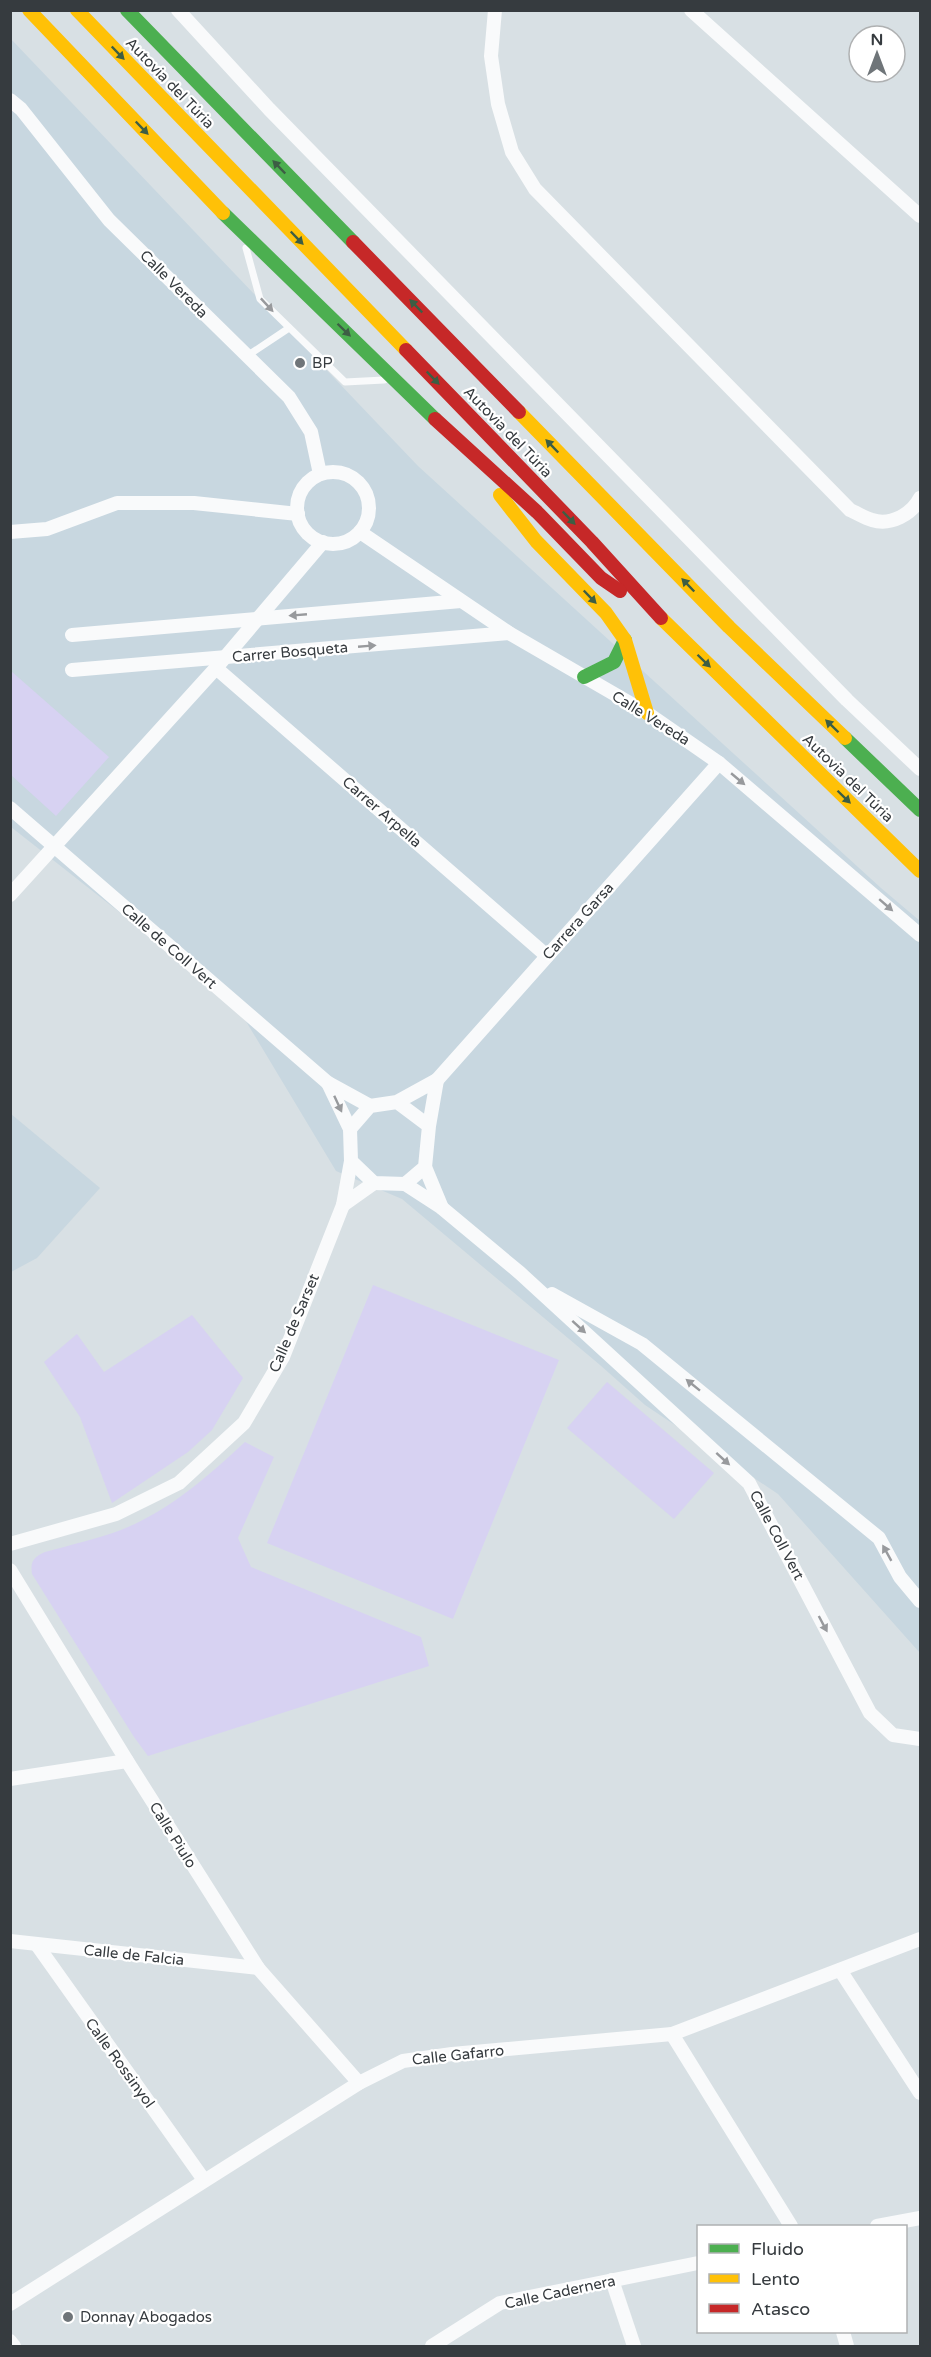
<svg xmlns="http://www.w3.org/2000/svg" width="931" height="2357" font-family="'Varela Round',sans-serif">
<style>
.built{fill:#c8d7e0}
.green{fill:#d7d2f2}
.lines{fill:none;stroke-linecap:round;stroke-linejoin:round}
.lane{stroke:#f9fafb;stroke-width:7}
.street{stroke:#f9fafb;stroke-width:14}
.fast{stroke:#4caf50;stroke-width:14}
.slow{stroke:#ffc107;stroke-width:14}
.jam{stroke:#c62828;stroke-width:14}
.oneway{fill:#3d5e44}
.oneway2{fill:#989a9d}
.poi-dot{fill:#6f7579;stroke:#fff;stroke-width:2}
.labels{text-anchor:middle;stroke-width:4.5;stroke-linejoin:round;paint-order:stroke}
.street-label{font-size:15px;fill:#363b3f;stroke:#fff}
.poi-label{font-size:15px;fill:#363b3f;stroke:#fff;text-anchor:start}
</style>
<rect width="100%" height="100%" fill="#d8e0e4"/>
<!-- built -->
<g class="built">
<polygon points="10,38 418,466 881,888 920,921 920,1653 778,1494 645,1405 600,1365 402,1199 336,1171 235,1003 11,827"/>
<polygon points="11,1114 100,1188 37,1258 11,1272"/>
</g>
<!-- green -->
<g class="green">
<polygon points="11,671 109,757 56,816 11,775"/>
<polygon points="373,1285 559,1360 453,1619 267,1543"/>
<polygon points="192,1315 243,1378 212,1430 188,1452 112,1503 80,1417 44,1362 77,1334 104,1372"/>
<polygon points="607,1382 714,1473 674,1519 567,1428"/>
<path d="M245 1442 274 1457 238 1538 251 1567 421 1637 429 1666 148 1756 134 1737 32 1574C30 1561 34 1557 45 1552 70 1545 97 1539 121 1530 169 1511 207 1477 245 1442Z"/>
</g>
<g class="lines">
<!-- lane -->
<g class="lane">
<polyline points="246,248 260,299 345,382 384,380"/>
<polyline points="247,356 289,328"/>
</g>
<!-- street -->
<g class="street">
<polyline points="178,10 269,109 847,700 920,769"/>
<path d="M495 10 491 56 498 104 512 152 535 189 850 510C857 513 865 518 872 520 891 526 912 514 920 498"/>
<polyline points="691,10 920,216"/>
<polyline points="10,100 21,109 109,220 289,397 311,432 320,474"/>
<circle cx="333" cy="508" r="36"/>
<polyline points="10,532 47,529 117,503 194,503 298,514"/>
<polyline points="360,532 509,633 647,713 719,763 920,935"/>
<polyline points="72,635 461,601"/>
<polyline points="216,668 547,956"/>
<polyline points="72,670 509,633"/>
<polyline points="10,808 328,1083"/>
<polyline points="10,895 216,668 323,542"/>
<polyline points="437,1080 719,763"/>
<polyline points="397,1102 429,1126 425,1167 405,1184 374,1183 351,1161 350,1129 370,1106 397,1102 437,1080 429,1126"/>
<polyline points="350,1129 328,1083 370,1106"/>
<polyline points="351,1161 343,1205 374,1183"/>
<polyline points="405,1184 442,1208 425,1167"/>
<polyline points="442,1208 520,1273 749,1483 870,1713 893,1735 920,1739"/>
<polyline points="552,1294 642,1344 879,1538 900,1577 920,1601"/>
<polyline points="10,1544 116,1514 179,1483 244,1423 283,1357 343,1205"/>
<polyline points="10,1570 127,1761 258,1968 359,2083"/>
<polyline points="10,1779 127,1761"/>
<polyline points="10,1941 258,1968"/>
<polyline points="37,1945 204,2180"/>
<polyline points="840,1970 920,2093"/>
<polyline points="672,2034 791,2226"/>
<polyline points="877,2226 920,2218"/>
<polyline points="612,2280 634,2346"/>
<polyline points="10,2304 359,2083 403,2061 452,2054 672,2034 920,1939"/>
<polyline points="843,2332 847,2346"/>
<polyline points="10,2341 14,2346"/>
<polyline points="432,2346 500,2303 698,2263"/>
</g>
<!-- fast -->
<g class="fast">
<polyline points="127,10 353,242"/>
<polyline points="223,213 435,419"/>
<polyline points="584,677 614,662 625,640"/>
<polyline points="845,738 920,810"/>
</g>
<!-- slow -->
<g class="slow">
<polyline points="29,10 223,213"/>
<polyline points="77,10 406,350"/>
<polyline points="519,412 729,627 845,738"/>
<polyline points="500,495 536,541 606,613 625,640 647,713"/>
<polyline points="661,618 920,871"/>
</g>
<!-- jam -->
<g class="jam">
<polyline points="353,242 519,412"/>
<polyline points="406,350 592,542 661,618"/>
<polyline points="435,419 537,512 601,578 620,591"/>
</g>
</g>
<!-- one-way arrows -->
<defs><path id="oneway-solid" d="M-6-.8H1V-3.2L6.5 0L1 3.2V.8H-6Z" transform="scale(1.5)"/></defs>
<g class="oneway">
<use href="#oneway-solid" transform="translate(118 53) rotate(46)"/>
<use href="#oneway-solid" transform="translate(142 128) rotate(46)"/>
<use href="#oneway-solid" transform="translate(279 167) rotate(-134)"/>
<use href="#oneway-solid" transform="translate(297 238) rotate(46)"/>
<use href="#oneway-solid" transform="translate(416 306) rotate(-134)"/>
<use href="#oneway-solid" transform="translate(344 330) rotate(44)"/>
<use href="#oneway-solid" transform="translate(433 378) rotate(46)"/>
<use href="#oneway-solid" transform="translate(552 446) rotate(-134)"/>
<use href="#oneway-solid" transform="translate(569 518) rotate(46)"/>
<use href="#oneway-solid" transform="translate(688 585) rotate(-134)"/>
<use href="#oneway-solid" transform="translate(590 597) rotate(46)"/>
<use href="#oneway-solid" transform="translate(704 661) rotate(44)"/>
<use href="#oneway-solid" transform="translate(832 726) rotate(-136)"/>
<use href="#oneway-solid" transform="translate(844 797) rotate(44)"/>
</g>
<g class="oneway2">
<use href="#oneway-solid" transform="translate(267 305) rotate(47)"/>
<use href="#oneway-solid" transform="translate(298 615) rotate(175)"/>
<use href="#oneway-solid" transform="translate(367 646) rotate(-5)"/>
<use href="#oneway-solid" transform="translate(738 779) rotate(40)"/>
<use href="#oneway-solid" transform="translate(886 905) rotate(41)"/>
<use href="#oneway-solid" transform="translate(338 1104) rotate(65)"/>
<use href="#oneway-solid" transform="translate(579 1327) rotate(42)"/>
<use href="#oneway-solid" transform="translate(693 1385) rotate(-141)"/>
<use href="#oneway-solid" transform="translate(723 1459) rotate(42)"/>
<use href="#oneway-solid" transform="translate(887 1553) rotate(-119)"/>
<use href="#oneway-solid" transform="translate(823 1624) rotate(62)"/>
</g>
<!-- markers -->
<g class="poi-dot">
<circle cx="300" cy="363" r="6"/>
<circle cx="68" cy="2317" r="6"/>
</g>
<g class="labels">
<!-- street labels -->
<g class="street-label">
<text transform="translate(170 83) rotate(46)" y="5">Autovia del Túria</text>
<text transform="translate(174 284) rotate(45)" y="5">Calle Vereda</text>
<text transform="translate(508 432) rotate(46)" y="5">Autovia del Túria</text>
<text transform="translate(290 652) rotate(-5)" y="5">Carrer Bosqueta</text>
<text transform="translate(651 718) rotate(32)" y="5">Calle Vereda</text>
<text transform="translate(848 778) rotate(44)" y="5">Autovia del Túria</text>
<text transform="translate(382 812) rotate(41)" y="5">Carrer Arpella</text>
<text transform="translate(578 921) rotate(-48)" y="5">Carrera Garsa</text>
<text transform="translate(169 946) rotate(41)" y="5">Calle de Coll Vert</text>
<text transform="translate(294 1323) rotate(-67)" y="5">Calle de Sarset</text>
<text transform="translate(777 1535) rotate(62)" y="5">Calle Coll Vert</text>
<text transform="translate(173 1835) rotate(58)" y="5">Calle Piulo</text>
<text transform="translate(134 1955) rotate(6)" y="5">Calle de Falcia</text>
<text transform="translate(458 2055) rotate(-6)" y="5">Calle Gafarro</text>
<text transform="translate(120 2063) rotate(54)" y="5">Calle Rossinyol</text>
<text transform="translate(560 2292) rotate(-12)" y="5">Calle Cadernera</text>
</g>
<!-- poi labels -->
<g class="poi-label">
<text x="312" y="368">BP</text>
<text x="80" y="2322">Donnay Abogados</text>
</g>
</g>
<!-- border -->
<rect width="931" height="2357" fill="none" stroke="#363b3f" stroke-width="24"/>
<!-- legend -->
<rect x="697" y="2225" width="210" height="108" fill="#ffffff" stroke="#afb1b2" stroke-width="1.5"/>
<rect x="709" y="2244" width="30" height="9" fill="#4caf50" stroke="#afb1b2" stroke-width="1.5"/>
<text x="751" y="2255" font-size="18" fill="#363b3f">Fluido</text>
<rect x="709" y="2274" width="30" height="9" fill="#ffc107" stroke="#afb1b2" stroke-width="1.5"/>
<text x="751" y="2285" font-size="18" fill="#363b3f">Lento</text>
<rect x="709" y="2304" width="30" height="9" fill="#c62828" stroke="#afb1b2" stroke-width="1.5"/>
<text x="751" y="2315" font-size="18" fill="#363b3f">Atasco</text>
<!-- north arrow -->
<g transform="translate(877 54)"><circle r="28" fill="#ffffff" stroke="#afb1b2" stroke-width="1.5"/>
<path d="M0-4.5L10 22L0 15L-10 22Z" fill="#6f7579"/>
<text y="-9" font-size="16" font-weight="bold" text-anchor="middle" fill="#363b3f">N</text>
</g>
</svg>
